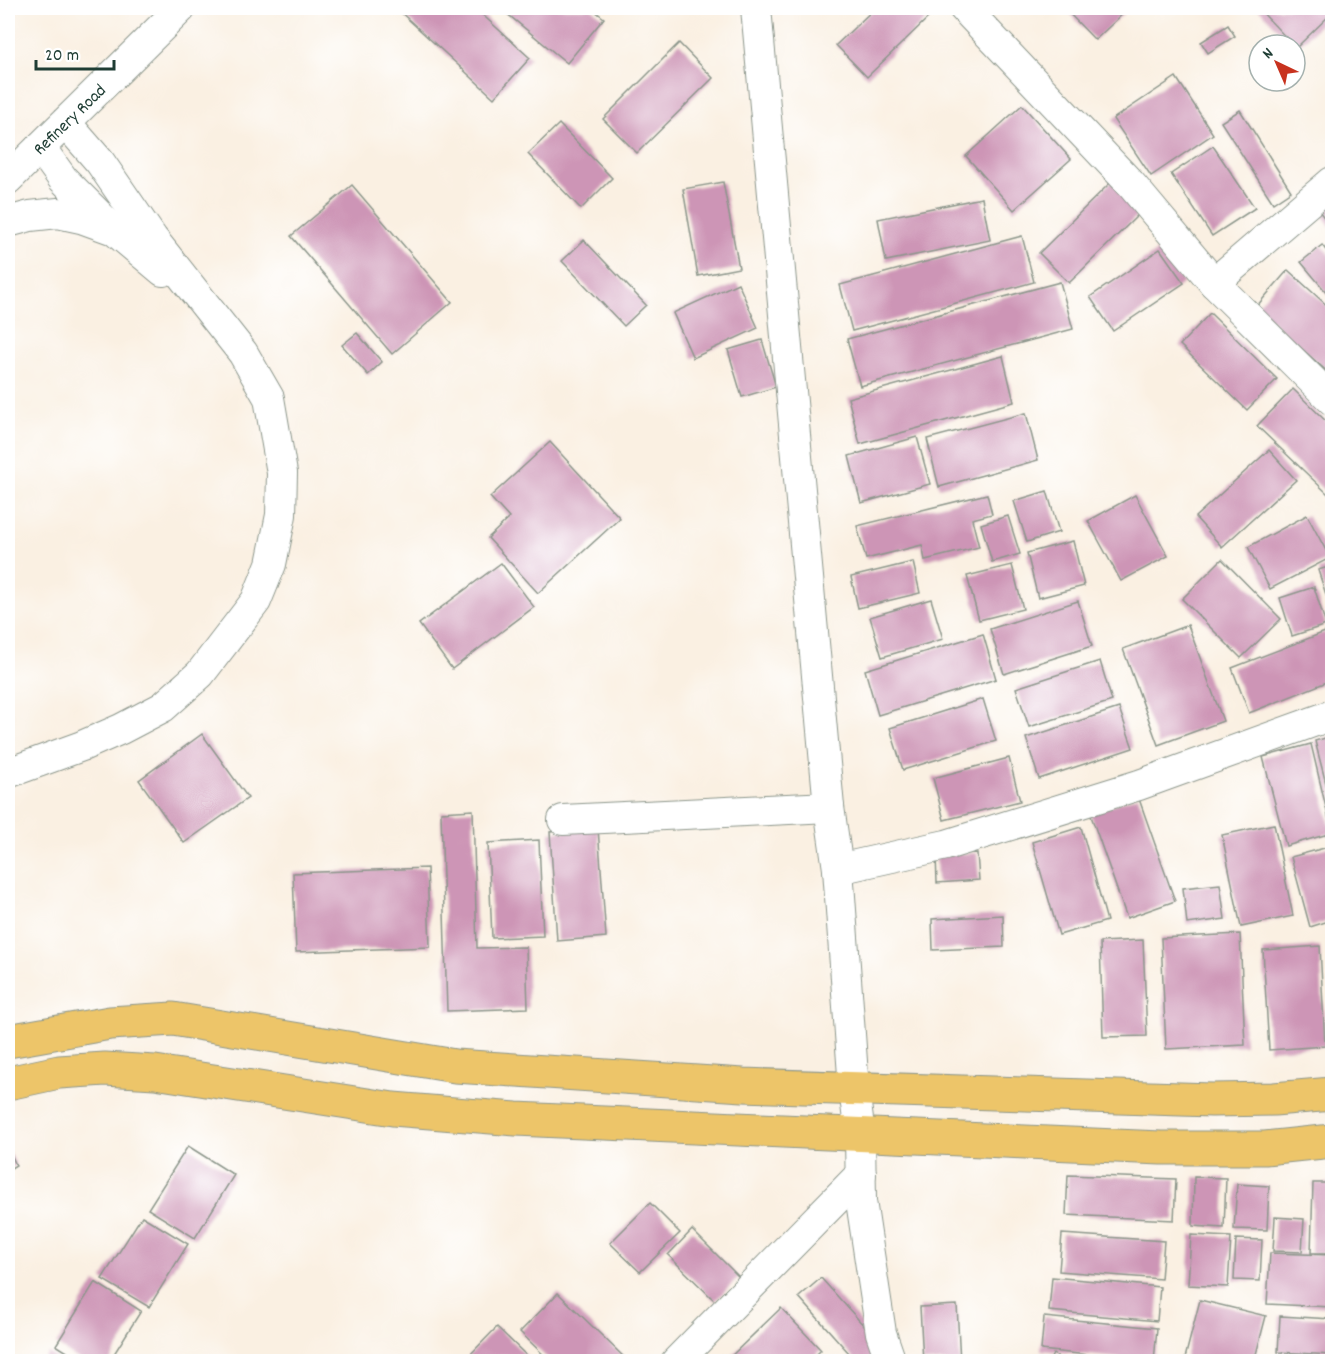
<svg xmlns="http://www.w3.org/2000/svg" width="1340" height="1369" font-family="Dekko,sans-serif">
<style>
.building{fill:#cd95b6}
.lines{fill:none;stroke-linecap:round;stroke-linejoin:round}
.minor-casing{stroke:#8c968b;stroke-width:32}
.major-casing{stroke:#8c968b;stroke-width:35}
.minor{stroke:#fff;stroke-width:30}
.major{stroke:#edc569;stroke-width:33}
.labels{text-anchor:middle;stroke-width:6;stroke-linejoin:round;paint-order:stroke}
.street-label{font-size:18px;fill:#1f3d34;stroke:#fff}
</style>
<rect width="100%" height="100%" fill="#fff"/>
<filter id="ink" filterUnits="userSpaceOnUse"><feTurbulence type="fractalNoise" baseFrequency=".0167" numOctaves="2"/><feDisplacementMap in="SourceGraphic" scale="12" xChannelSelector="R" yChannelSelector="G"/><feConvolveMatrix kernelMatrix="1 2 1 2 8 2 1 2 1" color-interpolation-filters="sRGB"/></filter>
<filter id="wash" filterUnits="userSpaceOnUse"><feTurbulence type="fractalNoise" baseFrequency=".008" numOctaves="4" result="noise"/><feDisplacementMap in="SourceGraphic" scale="24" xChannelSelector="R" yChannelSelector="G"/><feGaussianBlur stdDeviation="1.35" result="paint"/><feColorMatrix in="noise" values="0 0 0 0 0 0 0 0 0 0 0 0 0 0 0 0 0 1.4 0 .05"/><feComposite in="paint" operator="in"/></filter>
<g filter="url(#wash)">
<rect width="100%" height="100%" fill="#faf0e2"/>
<g id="blocks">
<!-- building -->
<g class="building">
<polygon points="396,8 475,8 530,58 494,98"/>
<polygon points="500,8 591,8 604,18 567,63"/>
<polygon points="875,8 924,8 931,15 867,77 836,45"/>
<polygon points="1064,8 1126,8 1128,9 1095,40"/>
<polygon points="1258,8 1332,8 1332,13 1296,48"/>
<polygon points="1228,25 1235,36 1208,53 1201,42"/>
<polygon points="679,43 713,78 637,153 603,119"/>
<polygon points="1176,77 1213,134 1151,176 1113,119"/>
<polygon points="1022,105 1071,159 1014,210 966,156"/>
<polygon points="1240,110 1291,191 1273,203 1221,122"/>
<polygon points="559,124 612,178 581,209 528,154"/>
<polygon points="1213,146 1255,208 1212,236 1171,174"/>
<polygon points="1112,181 1142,211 1069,283 1039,253"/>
<polygon points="723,182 739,268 698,276 683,189"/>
<polygon points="352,185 452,302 392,354 291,236"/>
<polygon points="982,198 990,240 886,261 878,219"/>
<polygon points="1332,201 1332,228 1319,211"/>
<polygon points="1022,236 1034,282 852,331 840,285"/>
<polygon points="584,240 646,305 624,326 562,261"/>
<polygon points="1322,245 1332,258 1332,299 1301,262"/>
<polygon points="1160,249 1184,283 1113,331 1090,297"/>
<polygon points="1288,270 1332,310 1332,376 1256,307"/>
<polygon points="1060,282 1073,329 860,386 847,339"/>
<polygon points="738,283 758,328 693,358 673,313"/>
<polygon points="1210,313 1277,379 1247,410 1180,345"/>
<polygon points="357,333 382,362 368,375 342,345"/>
<polygon points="762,340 776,387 742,397 728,350"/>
<polygon points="1003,356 1014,402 860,444 848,398"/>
<polygon points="1293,389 1332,427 1332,489 1328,494 1257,426"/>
<polygon points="1026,413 1038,460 939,487 927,439"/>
<polygon points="917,437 930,484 861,503 849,456"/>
<polygon points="550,442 620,518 538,593 488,538 509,518 490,497"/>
<polygon points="1269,450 1296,480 1222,547 1195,517"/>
<polygon points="1047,491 1059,532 1027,542 1014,501"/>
<polygon points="987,494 992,514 972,519 979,547 925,560 922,545 866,559 857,526"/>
<polygon points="1135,495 1168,556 1121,581 1088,521"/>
<polygon points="1307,515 1330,558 1270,589 1248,547"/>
<polygon points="1008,516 1020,554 992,562 981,524"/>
<polygon points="1073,541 1084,586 1038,598 1027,553"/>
<polygon points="1222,559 1281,619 1241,658 1182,599"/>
<polygon points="913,562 920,593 858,608 851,577"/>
<polygon points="501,563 534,607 452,669 419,624"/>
<polygon points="1012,565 1023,609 979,620 967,576"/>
<polygon points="1332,566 1332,613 1318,570"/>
<polygon points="1314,587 1326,625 1292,636 1280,598"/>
<polygon points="931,599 943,639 882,657 870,617"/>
<polygon points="1078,601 1092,646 1004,674 990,629"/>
<polygon points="1188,625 1223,721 1158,745 1123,649"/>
<polygon points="1325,632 1332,651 1332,680 1249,713 1232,668"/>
<polygon points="983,634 996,679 878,715 865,670"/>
<polygon points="1100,661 1112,701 1029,727 1016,688"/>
<polygon points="983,699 996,741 903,770 890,728"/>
<polygon points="1119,708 1133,748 1039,779 1026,738"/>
<polygon points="202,734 248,798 184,843 139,780"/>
<polygon points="1332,736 1332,807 1315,741"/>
<polygon points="1311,744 1332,833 1286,846 1263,757"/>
<polygon points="1009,758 1020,801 944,820 933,778"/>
<polygon points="1138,796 1175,901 1127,918 1090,813"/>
<polygon points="473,810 477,948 526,947 528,1008 447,1011 441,812"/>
<polygon points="1274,824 1293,916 1241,927 1222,835"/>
<polygon points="1081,827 1107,921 1059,935 1032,842"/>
<polygon points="598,828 606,937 557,941 550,832"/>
<polygon points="539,840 543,936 492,938 488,843"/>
<polygon points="1332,846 1332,920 1310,927 1291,857"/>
<polygon points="977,853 979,880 937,883 936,855"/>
<polygon points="427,868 430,947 296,952 293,873"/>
<polygon points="1220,884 1225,919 1187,924 1183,888"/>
<polygon points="1003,915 1004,947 933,950 932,919"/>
<polygon points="1240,934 1245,1045 1166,1049 1161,938"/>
<polygon points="1143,940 1147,1036 1103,1037 1100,942"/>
<polygon points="1320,946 1325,1046 1269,1050 1263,950"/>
<polygon points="188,1146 234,1175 195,1238 148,1209"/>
<polygon points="8,1148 16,1165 8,1170"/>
<polygon points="1068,1175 1176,1179 1174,1220 1066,1215"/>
<polygon points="1194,1177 1226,1178 1224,1228 1193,1226"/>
<polygon points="1313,1183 1332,1183 1332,1253 1311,1253"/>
<polygon points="1237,1184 1269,1186 1267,1230 1234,1229"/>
<polygon points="650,1203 680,1233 640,1272 610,1243"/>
<polygon points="142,1216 188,1244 149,1307 102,1279"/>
<polygon points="1275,1217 1304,1219 1302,1252 1273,1251"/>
<polygon points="692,1230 739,1277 715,1301 668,1255"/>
<polygon points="1062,1234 1164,1241 1161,1279 1059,1271"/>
<polygon points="1191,1235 1231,1237 1228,1287 1188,1285"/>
<polygon points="1236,1239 1262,1240 1260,1281 1234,1280"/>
<polygon points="1270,1253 1332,1255 1332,1307 1267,1304"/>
<polygon points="1052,1277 1160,1287 1157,1321 1049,1311"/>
<polygon points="821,1278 883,1347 867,1362 857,1362 799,1297"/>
<polygon points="95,1282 141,1311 109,1362 83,1362 56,1345"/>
<polygon points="558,1293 629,1362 551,1362 520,1332"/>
<polygon points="1200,1300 1266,1316 1254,1362 1184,1362"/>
<polygon points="957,1305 960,1362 923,1362 920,1307"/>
<polygon points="781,1308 821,1350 809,1362 725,1362"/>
<polygon points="1280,1316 1332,1319 1332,1355 1278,1352"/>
<polygon points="1044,1317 1157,1328 1154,1362 1041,1350"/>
<polygon points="497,1327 533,1362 463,1362"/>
<polygon points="48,1353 62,1362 42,1362"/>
<polygon points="1053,1354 1065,1362 1049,1362"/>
</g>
</g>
</g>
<g filter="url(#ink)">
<use href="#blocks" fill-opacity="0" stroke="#8c968b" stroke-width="1.5"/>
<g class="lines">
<defs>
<g id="minor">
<polyline points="756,8 829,807 838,869 854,1089 860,1135 861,1201 881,1333 891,1362"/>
<polyline points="964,8 1130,183 1214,283 1332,400"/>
<polyline points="40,147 63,179 109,225"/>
<polyline points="8,179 181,8"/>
<polyline points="8,222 30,216 58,213 81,218 114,230 163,271"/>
<polyline points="1214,283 1332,182"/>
<polyline points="8,773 82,746 121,729 163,707 200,674 256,601 271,564 281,515 282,473 269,398 243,353 153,239 100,162 66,123"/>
<polyline points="563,820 829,807"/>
<polyline points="838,869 946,845 1139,785 1332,715"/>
<polyline points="676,1362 861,1174"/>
</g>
<g id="major">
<polyline points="8,1041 110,1023 173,1019 455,1066 743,1085 1212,1100 1274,1099 1332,1094"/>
<polyline points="8,1083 59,1072 105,1069 155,1072 393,1109 516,1119 1161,1148 1265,1148 1332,1141"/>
</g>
</defs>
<!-- minor casing -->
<use href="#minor" class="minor-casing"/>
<!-- major casing -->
<use href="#major" class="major-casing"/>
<!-- minor -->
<use href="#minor" class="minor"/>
<!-- major -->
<use href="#major" class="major"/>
</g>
</g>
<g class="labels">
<!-- street labels -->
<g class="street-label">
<text transform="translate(69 119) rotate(-44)" y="6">Refinery Road</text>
</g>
</g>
<!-- margin -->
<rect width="1340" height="1369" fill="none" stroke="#fff" stroke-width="30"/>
<!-- north arrow -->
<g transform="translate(1277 63) rotate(316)"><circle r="28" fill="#ffffff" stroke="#a5b1ae" stroke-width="1.5"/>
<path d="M0-4.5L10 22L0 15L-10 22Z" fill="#c8321e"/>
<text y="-9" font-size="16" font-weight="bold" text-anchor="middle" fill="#1f3d34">N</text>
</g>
<!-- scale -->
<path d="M36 60v9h78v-9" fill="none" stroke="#1f3d34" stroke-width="3"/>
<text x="45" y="60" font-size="18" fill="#1f3d34" stroke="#ffffff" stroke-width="4.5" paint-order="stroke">20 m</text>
</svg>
